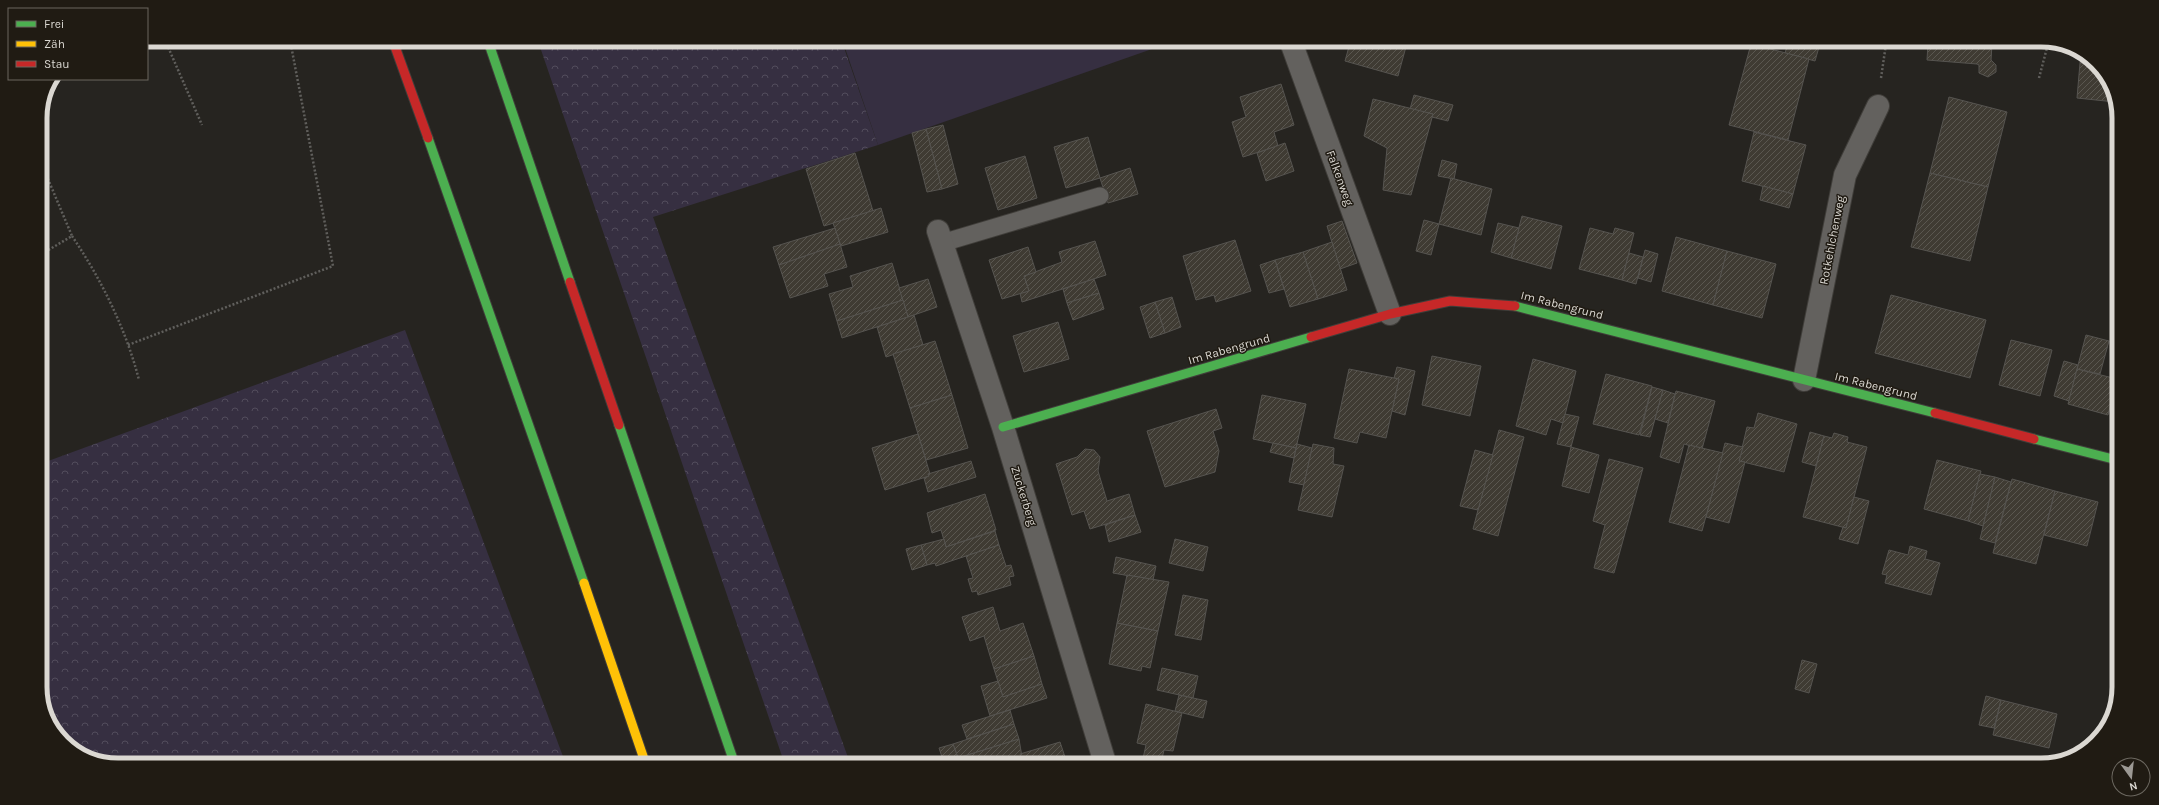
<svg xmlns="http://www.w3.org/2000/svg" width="2159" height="805" font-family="Karla,sans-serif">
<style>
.grass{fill:#362f41}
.forest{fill:url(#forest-crowns)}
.building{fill:url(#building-hatch);stroke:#565450}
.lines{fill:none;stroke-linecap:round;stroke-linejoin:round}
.lane-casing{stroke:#403e3a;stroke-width:19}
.street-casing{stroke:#403e3a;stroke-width:24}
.fast-casing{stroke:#403e3a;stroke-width:11}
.slow-casing{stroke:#403e3a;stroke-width:11}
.jam-casing{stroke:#403e3a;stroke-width:11}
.path{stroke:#605f5c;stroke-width:2.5;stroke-dasharray:2 2;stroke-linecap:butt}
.lane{stroke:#63615e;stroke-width:17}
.street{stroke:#63615e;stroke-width:22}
.fast{stroke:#4caf50;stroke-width:9}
.slow{stroke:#ffc107;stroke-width:9}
.jam{stroke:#c62828;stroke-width:9}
.labels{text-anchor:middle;stroke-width:3;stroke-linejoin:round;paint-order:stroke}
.street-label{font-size:12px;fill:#dbd8d2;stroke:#201b13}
.rim{fill:none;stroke:#dbd8d2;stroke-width:5}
</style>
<defs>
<pattern id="forest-crowns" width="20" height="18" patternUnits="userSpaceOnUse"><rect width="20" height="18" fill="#362f41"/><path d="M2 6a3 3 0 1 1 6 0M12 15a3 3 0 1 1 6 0" fill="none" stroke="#524c5c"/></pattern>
<pattern id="building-hatch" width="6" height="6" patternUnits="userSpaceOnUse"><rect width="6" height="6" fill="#3f3b33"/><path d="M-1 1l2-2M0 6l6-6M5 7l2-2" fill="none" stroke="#5a5750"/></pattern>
</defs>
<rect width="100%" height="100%" fill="#262420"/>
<!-- grass -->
<polygon class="grass" points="843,42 1172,42 878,145"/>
<!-- forest -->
<g class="forest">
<polygon points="538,41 842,42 878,145 653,217 850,763 784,762"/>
<polygon points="405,330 565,762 93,761 56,735 40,692 40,464"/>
</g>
<!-- building -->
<g class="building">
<polygon points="1350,43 1407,43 1398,76 1345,61"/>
<polygon points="1788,43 1807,44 1819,47 1815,61 1785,53"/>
<polygon points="1751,44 1809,59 1788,140 1729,125"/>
<polygon points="1928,44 1992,44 1991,60 1996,65 1996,72 1988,77 1979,73 1979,65 1977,64 1927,60"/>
<polygon points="2081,55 2094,64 2080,63"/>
<polygon points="2080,63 2094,64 2103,70 2115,102 2077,98"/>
<polygon points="1281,84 1294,125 1274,132 1278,146 1243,157 1232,122 1246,117 1240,97"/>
<polygon points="1414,95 1453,105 1448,121 1432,117 1433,114 1410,109"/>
<polygon points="1949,97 2007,112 1988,187 1930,173"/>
<polygon points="1373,99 1433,114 1411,195 1383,190 1387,148 1364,136"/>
<polygon points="943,125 958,184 942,189 926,129"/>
<polygon points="926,129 942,189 927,192 912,133"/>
<polygon points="1754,132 1806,145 1793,194 1742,181"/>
<polygon points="1088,137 1100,178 1066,188 1054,147"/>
<polygon points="1285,143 1294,171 1266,181 1257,153"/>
<polygon points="855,153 873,211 824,226 806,169"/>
<polygon points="1025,156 1037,198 998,210 985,168"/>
<polygon points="1442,160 1457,164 1454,179 1438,176"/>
<polygon points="1130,168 1138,194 1108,203 1100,178"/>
<polygon points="1930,173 1988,187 1970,261 1911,247"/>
<polygon points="1451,178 1492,189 1481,235 1439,224"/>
<polygon points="1763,186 1793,194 1789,208 1760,200"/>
<polygon points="881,208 888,232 841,246 833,223"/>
<polygon points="1522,216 1562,226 1551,269 1511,258"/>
<polygon points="1424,220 1439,224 1431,255 1416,251"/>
<polygon points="1342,221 1357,263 1340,269 1327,226"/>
<polygon points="1498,223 1519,228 1511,258 1491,252"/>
<polygon points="835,228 840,244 779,265 773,247"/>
<polygon points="1590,228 1613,234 1615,228 1634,233 1622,280 1579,269"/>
<polygon points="1676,237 1727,251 1713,305 1662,291"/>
<polygon points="1235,240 1251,291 1216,302 1214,295 1196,300 1183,256"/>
<polygon points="1095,241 1106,275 1022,302 1020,293 1029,291 1024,276 1062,262 1059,252"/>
<polygon points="1332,242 1347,290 1318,299 1303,252"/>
<polygon points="840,244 847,267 824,274 828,286 790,298 779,265"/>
<polygon points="1028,247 1036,272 1024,276 1029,291 1002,299 989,260"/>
<polygon points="1645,250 1658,254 1651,282 1638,278"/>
<polygon points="1727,251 1776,264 1762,318 1713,305"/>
<polygon points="1303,252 1318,299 1290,307 1275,260"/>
<polygon points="1629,253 1643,257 1636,284 1622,280"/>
<polygon points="1275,260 1284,289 1269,293 1260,265"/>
<polygon points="892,263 903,300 837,321 829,294 853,287 850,276"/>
<polygon points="928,279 937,307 908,317 899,288"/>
<polygon points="1094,279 1099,293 1067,303 1063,289"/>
<polygon points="1099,293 1104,309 1073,320 1067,303"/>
<polygon points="1891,295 1986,320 1970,378 1875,353"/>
<polygon points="1172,297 1181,327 1165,333 1155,302"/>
<polygon points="903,300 908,317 842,338 837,321"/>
<polygon points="1155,302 1165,333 1150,338 1140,307"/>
<polygon points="914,315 923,345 886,357 877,327"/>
<polygon points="1058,322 1069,359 1024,372 1013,336"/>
<polygon points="2086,335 2109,341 2100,374 2077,369"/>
<polygon points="2011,340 2052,350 2040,396 1999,385"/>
<polygon points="935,341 952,395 910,408 893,354"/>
<polygon points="1432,356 1481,366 1470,416 1422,405"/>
<polygon points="1533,359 1576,371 1563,423 1551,419 1546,435 1516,426"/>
<polygon points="2064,361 2078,365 2069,401 2054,396"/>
<polygon points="1397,367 1415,371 1405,415 1392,411 1399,379 1394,378"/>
<polygon points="1349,369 1399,379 1386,438 1360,432 1357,443 1334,438"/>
<polygon points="2077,369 2117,379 2108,415 2068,404"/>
<polygon points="1606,374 1652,386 1639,435 1593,424"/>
<polygon points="2117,382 2117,407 2111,406"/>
<polygon points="1652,387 1663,390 1650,437 1640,435"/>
<polygon points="1663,390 1675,394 1668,423 1655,419"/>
<polygon points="1676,391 1715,401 1702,449 1684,444 1679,463 1660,457"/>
<polygon points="952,395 968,448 926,460 910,408"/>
<polygon points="1262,395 1306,404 1296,448 1253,439"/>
<polygon points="1216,409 1222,428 1213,431 1219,451 1215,472 1165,487 1147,431"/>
<polygon points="1758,413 1797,424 1784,472 1739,461 1747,427 1754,428"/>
<polygon points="1565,414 1579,417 1571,447 1557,444"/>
<polygon points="1499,430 1524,437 1498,536 1473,529"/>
<polygon points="1810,432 1824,436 1816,466 1802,462"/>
<polygon points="1834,433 1848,437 1847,442 1867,447 1846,528 1803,517 1824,436 1832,438"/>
<polygon points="918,434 930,474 928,474 929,476 885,490 872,448"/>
<polygon points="1273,443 1296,448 1294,458 1270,452"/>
<polygon points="1725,443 1743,447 1739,461 1745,462 1729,523 1706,517"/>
<polygon points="1297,444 1312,448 1304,485 1289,482"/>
<polygon points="1313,444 1334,448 1333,464 1344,466 1332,517 1298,510"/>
<polygon points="1689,445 1723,453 1702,531 1669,522"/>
<polygon points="1571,447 1599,455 1589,493 1562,486"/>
<polygon points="1085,449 1094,450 1100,457 1098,471 1107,501 1129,494 1135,515 1090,529 1084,511 1072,515 1056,464 1077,457"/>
<polygon points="1475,450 1493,455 1478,510 1460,506"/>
<polygon points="1609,459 1643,468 1614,573 1594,568 1605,525 1593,521"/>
<polygon points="1937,460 1981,471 1968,521 1924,509"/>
<polygon points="971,461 976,477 928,492 924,478 929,476 928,474"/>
<polygon points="1980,474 1995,477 1983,526 1968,521"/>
<polygon points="1995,477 2011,482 1995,543 1980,539"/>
<polygon points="2012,479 2055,491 2036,564 1993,553"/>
<polygon points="2055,491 2098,502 2087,546 2044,535"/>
<polygon points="985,494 996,530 946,547 941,530 932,533 927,513"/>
<polygon points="1854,497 1869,501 1858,544 1839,539 1843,527 1846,528"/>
<polygon points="1135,515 1141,532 1109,542 1105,525"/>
<polygon points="995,531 999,545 936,566 935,563 927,565 921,545 944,539 946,547"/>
<polygon points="1175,539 1208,547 1203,571 1169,563"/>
<polygon points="921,545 927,565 912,570 906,549"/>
<polygon points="999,545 1006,566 1011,565 1014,576 1009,577 1011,585 978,595 977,591 972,592 968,579 973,578 966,556"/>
<polygon points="1910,546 1927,551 1925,559 1940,563 1931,595 1885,583 1887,575 1882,574 1889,550 1908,555"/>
<polygon points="1116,557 1156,566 1153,580 1113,573"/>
<polygon points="1127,575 1169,582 1158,631 1117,623"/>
<polygon points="1183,595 1208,600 1201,640 1175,635"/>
<polygon points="993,607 1000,631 1023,623 1034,656 994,669 984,636 970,641 962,617"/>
<polygon points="1117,623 1158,631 1150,668 1142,666 1141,671 1109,664"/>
<polygon points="1034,656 1042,684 1003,697 994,669"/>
<polygon points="1802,660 1817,664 1809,693 1795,689"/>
<polygon points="1162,668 1198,676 1193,698 1157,690"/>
<polygon points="998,681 1003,697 1042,684 1047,698 990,716 981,686"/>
<polygon points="1179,695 1207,701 1203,718 1175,711"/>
<polygon points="1986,696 2001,700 1994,728 1979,725"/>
<polygon points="2001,700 2057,714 2049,748 1993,735"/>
<polygon points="1146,704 1182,713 1173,751 1164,750 1161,763 1142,763 1146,745 1137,743"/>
<polygon points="1010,710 1014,724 967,739 962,725"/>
<polygon points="1014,724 1019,739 958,758 953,744"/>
<polygon points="1019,739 1023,763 959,763 958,758"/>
<polygon points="1060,742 1067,763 1023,763 1020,754"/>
<polygon points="953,744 958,758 944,763 939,748"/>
<polygon points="958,758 959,763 944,763"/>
</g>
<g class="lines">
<defs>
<polyline id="lane" points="942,243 1100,196"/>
<g id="street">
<polyline points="1291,42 1390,314"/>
<polyline points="938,231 1003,427 1105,763"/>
<polyline points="1804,380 1845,175 1878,106"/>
</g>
<g id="fast">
<polyline points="488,41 570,282"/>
<polyline points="428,138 584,583"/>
<polyline points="1515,306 1935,413"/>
<polyline points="619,425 734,762"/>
<polyline points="1003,427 1311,337"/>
<polyline points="2034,439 2117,460"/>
</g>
<polyline id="slow" points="584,583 645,762"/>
<g id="jam">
<polyline points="393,41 428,138"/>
<polyline points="570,282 619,425"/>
<polyline points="1311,337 1390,314 1450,301 1515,306"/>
<polyline points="1935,413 2034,439"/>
</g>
</defs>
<!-- lane casing -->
<use href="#lane" class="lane-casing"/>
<!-- street casing -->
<use href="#street" class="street-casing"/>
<!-- fast casing -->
<use href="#fast" class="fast-casing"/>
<!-- slow casing -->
<use href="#slow" class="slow-casing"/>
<!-- jam casing -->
<use href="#jam" class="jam-casing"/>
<!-- path -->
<g class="path">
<polyline points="165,40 202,125"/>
<polyline points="1881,78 1886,44"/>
<polyline points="2039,78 2048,44"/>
<polyline points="40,160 72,236 40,255"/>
<path d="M72 236C101 279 126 329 139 380"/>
<polyline points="128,345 333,266 290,40"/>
</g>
<!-- lane -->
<use href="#lane" class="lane"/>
<!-- street -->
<use href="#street" class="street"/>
<!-- fast -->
<use href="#fast" class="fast"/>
<!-- slow -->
<use href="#slow" class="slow"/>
<!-- jam -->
<use href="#jam" class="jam"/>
</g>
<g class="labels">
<!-- street labels -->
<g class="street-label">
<text transform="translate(1340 178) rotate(70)" y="4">Falkenweg</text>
<text transform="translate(1832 240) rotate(-79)" y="4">Rotkehlchenweg</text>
<text transform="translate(1562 305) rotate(14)" y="4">Im Rabengrund</text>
<text transform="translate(1229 349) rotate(-16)" y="4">Im Rabengrund</text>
<text transform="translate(1876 386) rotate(14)" y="4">Im Rabengrund</text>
<text transform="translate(1024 496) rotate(73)" y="4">Zuckerberg</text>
</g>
</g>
<!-- crop -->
<path d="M0 0H2159V805H0ZM118 47H2041A71 71 0 0 1 2112 118V687A71 71 0 0 1 2041 758H118A71 71 0 0 1 47 687V118A71 71 0 0 1 118 47Z" fill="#201b13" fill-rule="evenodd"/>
<path class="rim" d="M118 47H2041A71 71 0 0 1 2112 118V687A71 71 0 0 1 2041 758H118A71 71 0 0 1 47 687V118A71 71 0 0 1 118 47Z"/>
<!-- legend -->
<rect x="8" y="8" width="140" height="72" fill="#201b13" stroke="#6b675f"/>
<rect x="16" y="21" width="20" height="6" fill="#4caf50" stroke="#6b675f"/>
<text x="44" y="28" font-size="12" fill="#dbd8d2">Frei</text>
<rect x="16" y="41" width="20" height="6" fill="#ffc107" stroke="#6b675f"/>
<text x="44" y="48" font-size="12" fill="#dbd8d2">Zäh</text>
<rect x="16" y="61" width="20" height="6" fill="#c62828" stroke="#6b675f"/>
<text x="44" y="68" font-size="12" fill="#dbd8d2">Stau</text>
<!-- north arrow -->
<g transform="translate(2131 777) rotate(165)"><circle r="19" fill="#201b13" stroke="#6b675f"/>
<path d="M0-3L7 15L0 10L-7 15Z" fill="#9c9994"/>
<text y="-6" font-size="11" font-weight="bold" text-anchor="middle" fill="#dbd8d2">N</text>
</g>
</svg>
